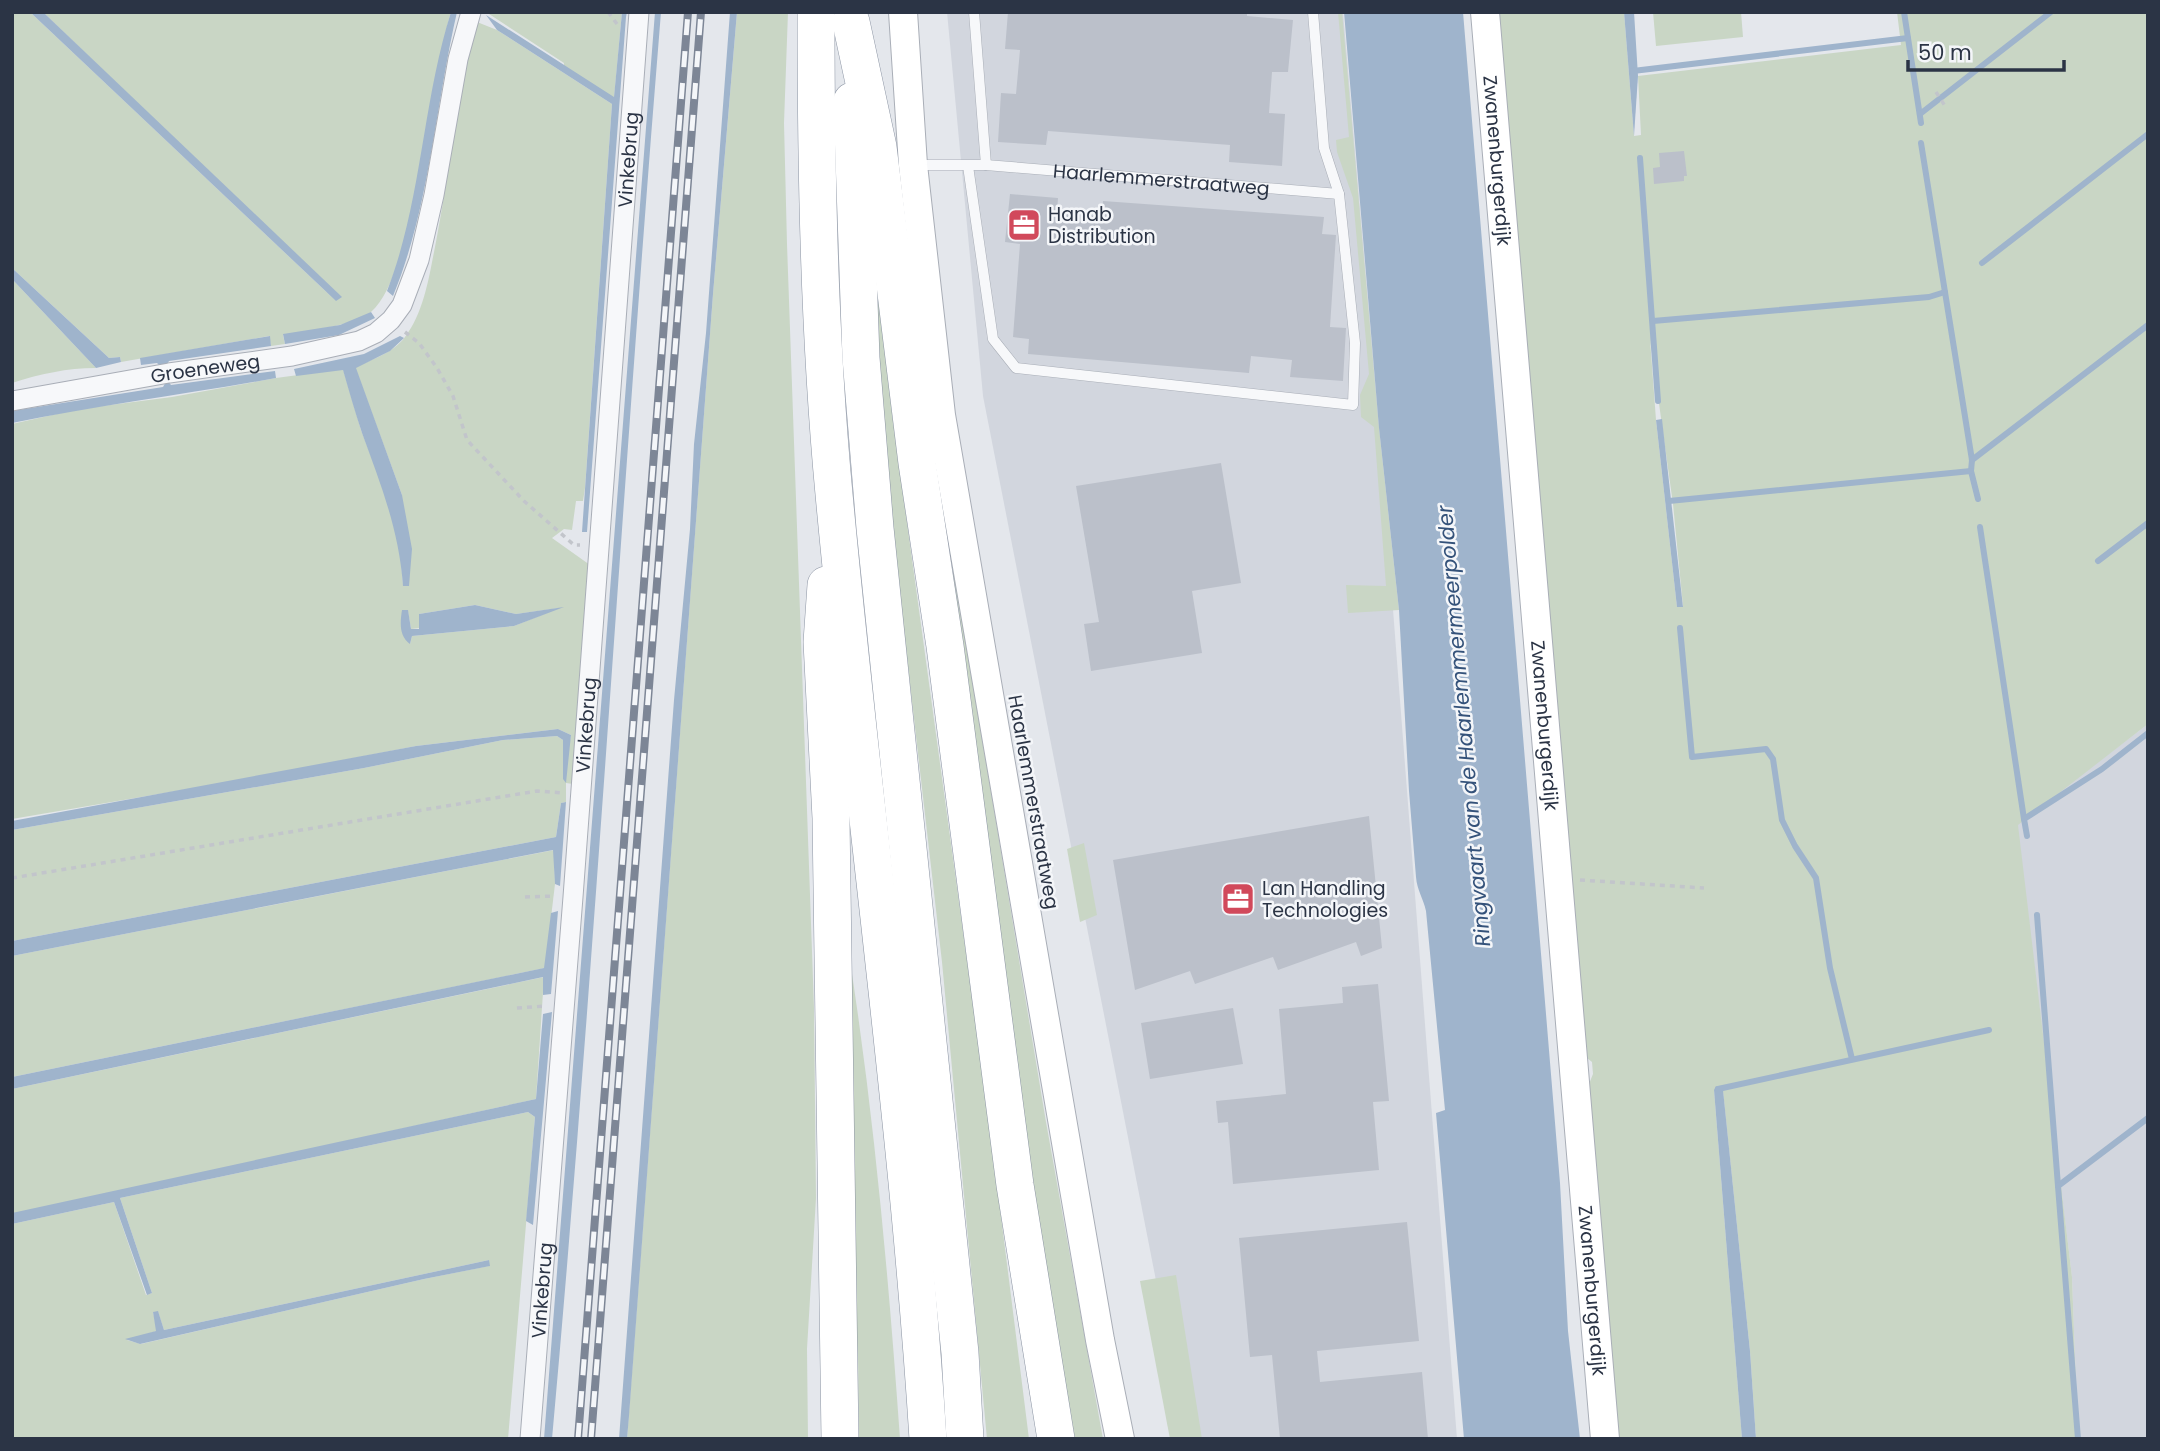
<svg xmlns="http://www.w3.org/2000/svg" width="2160" height="1451" font-family="Poppins,sans-serif">
<style>
.built{fill:#d2d6de}
.green{fill:#c9d6c5;fill-rule:evenodd}
.water{fill:#9fb4cc}
.lines{fill:none;stroke-linecap:round;stroke-linejoin:round}
.stream{stroke:#9fb4cc;stroke-width:6}
.building{fill:#bbc0ca}
.lane-casing{stroke:#a9aeb7;stroke-width:11}
.street-casing{stroke:#a9aeb7;stroke-width:21}
.secondary-casing{stroke:#a9aeb7;stroke-width:30}
.highway-casing{stroke:#8b94a3;stroke-width:38}
.path{stroke:#c2c5cb;stroke-width:3.5;stroke-dasharray:5 5;stroke-linecap:butt}
.lane{stroke:#f7f8fa;stroke-width:10}
.street{stroke:#f7f8fa;stroke-width:19}
.secondary{stroke:#fff;stroke-width:28}
.highway{stroke:#fff;stroke-width:37}
.rail-casing{stroke:#7d8696;stroke-width:8}
.rail{stroke:#f4f6f9;stroke-width:5;stroke-dasharray:16;stroke-linecap:butt}
.labels{text-anchor:middle;stroke-width:5;stroke-linejoin:round;paint-order:stroke}
.street-label{font-size:19px;fill:#2b3445;stroke:#f4f6f9}
.poi-label{font-size:19px;fill:#2b3445;stroke:#f4f6f9;text-anchor:start}
.water-label{font-size:21px;font-style:italic;fill:#34527a;stroke:#f4f6f9}
</style>
<rect width="100%" height="100%" fill="#e4e7ec"/>
<!-- built -->
<g class="built">
<polygon points="947,12 1343,12 1379,428 1457,1439 1187,1439 983,396"/>
<polygon points="2148,724 2148,1439 2078,1439 2072,1277 2017,824"/>
</g>
<!-- green -->
<g class="green">
<path d="M12 12H30L336 301 221 184 43 12H451C431 76 415 275 371 312 353 326 306 331 283 335L285 344 271 346 269 336 121 362 120 357 109 358 12 268Z"/>
<polygon points="486,12 622,12 614,98 564,67 564,63"/>
<polygon points="737,12 788,12 784,123 787,244 814,1008 816,1198 807,1349 808,1439 627,1439 713,294"/>
<polygon points="1338,12 1342,12 1379,428 1399,610 1348,613 1346,585 1386,586 1374,427 1361,417 1360,395 1369,374 1353,198 1337,152 1336,140 1349,137"/>
<path d="M1499 12H1624L1634 136 1641 135 1638 76 1901 45 1897 12H2148V724L2018 825 2072 1277 2078 1439H1756L1750 1351 1723 1091 1714 1090 1742 1439H1617L1585 1094 1593 1074 1592 1062 1582 1054ZM1650 339 1673 504 1683 606 1677 607 1656 420Z"/>
<polygon points="1653,12 1741,12 1743,37 1656,46"/>
<path d="M477 22 497 30 612 104 585 488 583 501H576L572 530 564 529 552 538 590 565 573 784 566 783V802L561 803 556 837 12 941V830L364 768 503 740 557 736 563 740V778L571 735 558 729 416 746 241 780 12 819V424L79 409 172 397 276 378 343 369 361 430 393 513 400 550 403 585 402 495 355 367C373 359 393 353 405 337 424 312 429 277 435 247 450 172 456 95 477 22ZM475 605 516 614 559 608 514 626 412 636 410 644 408 611 411 629 420 628 419 614Z"/>
<polygon points="872,257 877,261 892,413 989,1121 1029,1439 987,1439 942,962 883,449"/>
<path d="M12 279 96 368C67 368 40 374 12 383Z"/>
<polygon points="954,570 1046,1122 1103,1439 1075,1439 1030,1172 951,572"/>
<polygon points="1084,843 1097,915 1080,922 1067,849"/>
<polygon points="554,850 555,884 545,968 12,1077 12,956"/>
<path d="M838 888C870 1070 887 1254 900 1439H859L858 1358 841 1129Z"/>
<polygon points="544,977 536,1099 12,1215 12,1089"/>
<path d="M528 1112 535 1117 508 1439H12V1224L114 1202 146 1295 152 1293 120 1198ZM489 1260V1266L424 1279 141 1344 127 1340 157 1331 153 1312H158L164 1330Z"/>
<polygon points="1176,1275 1202,1439 1170,1439 1140,1281"/>
</g>
<!-- water -->
<g class="water">
<polygon points="30,12 43,12 342,297 336,301"/>
<path d="M451 12H457C435 107 430 206 393 296L387 291C422 201 422 104 451 12Z"/>
<polygon points="622,12 627,12 626,17 587,532 582,532 612,104 497,30 486,15 614,97"/>
<path d="M655 12H661C622 488 595 964 552 1439H544Z"/>
<polygon points="730,12 737,12 713,294 629,1416 627,1439 619,1439 674,700 690,529 694,444 706,333"/>
<path d="M1344 12H1463L1560 1183 1568 1331 1580 1439H1464L1436 1113 1445 1110 1426 911C1423 898 1417 890 1416 877L1409 791 1399 610 1379 428Z"/>
<polygon points="1624,12 1634,12 1638,76 1634,136"/>
<polygon points="12,268 109,358 120,357 121,362 96,368 12,279"/>
<polygon points="371,312 375,318 339,335 285,344 283,334 340,325"/>
<polygon points="270,336 271,346 169,361 166,366 161,367 157,363 141,365 140,358"/>
<path d="M400 336 404 338 390 351 356 368 402 495 412 549 409 586H403C399 530 381 485 362 433 355 412 349 391 343 370L296 376 294 369 364 354Z"/>
<path d="M275 371 276 378C188 394 100 405 12 423V411L163 387 167 380 171 385Z"/>
<polygon points="1662,419 1683,607 1677,607 1656,420"/>
<path d="M475 605 516 614 564 607 514 626 412 636 410 644C399 636 400 623 402 610H408L411 629H419V614Z"/>
<polygon points="558,729 571,735 566,783 563,779 563,740 557,736 503,740 364,768 12,830 12,821 416,746"/>
<polygon points="566,802 560,886 555,884 553,850 12,956 12,941 556,837 561,803"/>
<polygon points="558,911 551,994 543,995 543,977 12,1089 12,1077 544,968 551,913"/>
<polygon points="552,1012 533,1225 526,1221 535,1117 528,1112 120,1198 152,1293 147,1295 114,1202 12,1224 12,1213 536,1099 543,1014"/>
<polygon points="1716,1086 1723,1090 1750,1351 1756,1439 1742,1439 1714,1090"/>
<polygon points="489,1260 490,1266 424,1279 140,1344 125,1339 156,1331 153,1312 158,1311 164,1330"/>
</g>
<g class="lines">
<!-- stream -->
<g class="stream">
<polyline points="1904,12 1921,123"/>
<polyline points="1633,71 1908,38"/>
<polyline points="1920,114 2051,12"/>
<polyline points="1921,143 1972,460 1971,471 1978,499"/>
<polyline points="1640,158 1658,401"/>
<polyline points="1982,263 2148,134"/>
<polyline points="1653,321 1929,297 1945,292"/>
<polyline points="1972,460 2148,325"/>
<polyline points="1669,501 1971,471"/>
<polyline points="1980,527 2024,819"/>
<polyline points="2098,561 2148,523"/>
<polyline points="1680,628 1692,757 1766,749 1773,759 1782,820 1795,846 1816,878 1830,968 1852,1059"/>
<polyline points="2027,836 2024,819 2102,769 2148,733"/>
<polyline points="2037,915 2058,1186"/>
<polyline points="1718,1089 1989,1030"/>
<polyline points="2078,1439 2058,1186 2148,1118"/>
</g>
</g>
<!-- building -->
<g class="building">
<polygon points="1008,12 1247,12 1247,16 1293,20 1288,72 1272,72 1269,113 1285,114 1282,166 1229,162 1230,145 1048,131 1046,145 998,142 1001,93 1016,94 1020,50 1005,49"/>
<polygon points="1684,151 1687,176 1684,176 1684,181 1654,184 1653,168 1660,167 1659,153"/>
<polygon points="1010,194 1058,198 1057,213 1101,216 1103,201 1324,217 1322,234 1336,235 1330,327 1346,328 1343,381 1290,377 1292,360 1251,356 1249,373 1028,354 1029,339 1013,337 1020,244 1005,242"/>
<polygon points="1221,463 1241,583 1192,591 1202,653 1091,671 1084,624 1099,622 1076,486"/>
<polygon points="1369,816 1382,948 1361,956 1356,942 1278,970 1273,957 1195,984 1190,971 1135,990 1113,860"/>
<polygon points="1378,984 1389,1101 1373,1102 1379,1170 1233,1184 1228,1122 1218,1123 1216,1101 1286,1094 1279,1009 1343,1003 1342,987"/>
<polygon points="1233,1008 1243,1064 1150,1079 1141,1023"/>
<polygon points="1407,1222 1419,1341 1317,1351 1320,1382 1422,1372 1428,1439 1280,1439 1272,1355 1250,1357 1239,1238"/>
</g>
<g class="lines">
<defs>
<g id="lane">
<polyline points="974,12 986,165"/>
<path id="s1" d="M914 165H986L1339 194"/>
<polyline points="968,166 993,339 1016,368 1353,405 1355,343 1339,194 1324,148 1313,12"/>
</g>
<g id="street">
<path id="s2" d="M12 401 169 373 292 356 359 341 376 333 391 320 402 305 419 260 434 195 458 59 471 12"/>
<path id="s3" d="M530 1439 573 897 639 12"/>
</g>
<g id="secondary">
<polyline points="903,12 913,165 941,415 1100,1340 1120,1439"/>
<path id="s4" d="M1485 12 1605 1439"/>
</g>
<g id="highway">
<path d="M816 12C816 172 819 334 834 494 863 809 908 1123 928 1439"/>
<polyline points="851,22 878,147 917,463 945,646 1015,1185 1056,1439"/>
<polyline points="852,101 861,358 875,528 960,1353 965,1439"/>
<polyline points="826,585 822,642 831,818 840,1439"/>
</g>
</defs>
<!-- lane casing -->
<use href="#lane" class="lane-casing"/>
<!-- street casing -->
<use href="#street" class="street-casing"/>
<!-- secondary casing -->
<use href="#secondary" class="secondary-casing"/>
<!-- highway casing -->
<use href="#highway" class="highway-casing"/>
<!-- path -->
<g class="path">
<polyline points="608,12 617,24"/>
<polyline points="1936,92 1945,106"/>
<polyline points="405,332 419,343 437,368 453,396 467,440 524,501 574,545 580,545"/>
<polyline points="12,878 537,791 563,793"/>
<polyline points="1580,880 1704,888"/>
<polyline points="525,897 555,896"/>
<polyline points="517,1008 546,1006"/>
</g>
<!-- lane -->
<use href="#lane" class="lane"/>
<!-- street -->
<use href="#street" class="street"/>
<!-- secondary -->
<use href="#secondary" class="secondary"/>
<!-- highway -->
<use href="#highway" class="highway"/>
<defs>
<g id="rail">
<polyline points="578,1439 688,12"/>
<polyline points="591,1439 701,12"/>
</g>
</defs>
<!-- rail casing -->
<use href="#rail" class="rail-casing"/>
<!-- rail -->
<use href="#rail" class="rail"/>
</g>
<!-- icons -->
<defs>
<symbol id="office-square" viewBox="-11 -11 22 22"><rect x="-9" y="-9" width="18" height="18" rx="4" fill="#d1495b" stroke="#f4f6f9"/><path d="M-6-3h4V-5.5h4V-3h4V5H-6ZM-1-4.5V-3h2v-1.5ZM-6 0V1H6V0Z" fill="#fff"/></symbol>
</defs>
<g fill-rule="evenodd">
<use href="#office-square" x="1005" y="206" width="38" height="38"/>
<use href="#office-square" x="1219" y="880" width="38" height="38"/>
</g>
<g class="labels">
<!-- street labels -->
<g class="street-label">
<text dy="7" stroke="none"><textPath href="#s3" startOffset="1283">Vinkebrug</textPath></text>
<text dy="7" stroke="none"><textPath href="#s4" startOffset="149">Zwanenburgerdijk</textPath></text>
<text dy="7" stroke="none"><textPath href="#s1" startOffset="248">Haarlemmerstraatweg</textPath></text>
<text dy="7" stroke="none"><textPath href="#s2" startOffset="196">Groeneweg</textPath></text>
<text dy="7" stroke="none"><textPath href="#s4" startOffset="716">Zwanenburgerdijk</textPath></text>
<text dy="7" stroke="none"><textPath href="#s3" startOffset="716">Vinkebrug</textPath></text>
<text transform="translate(1034 802) rotate(80)" y="7">Haarlemmerstraatweg</text>
<text dy="7" stroke="none"><textPath href="#s4" startOffset="1283">Zwanenburgerdijk</textPath></text>
<text dy="7" stroke="none"><textPath href="#s3" startOffset="149">Vinkebrug</textPath></text>
</g>
<!-- poi labels -->
<g class="poi-label">
<text x="1048" y="221">Hanab<tspan x="1048" dy="22">Distribution</tspan></text>
<text x="1262" y="895">Lan Handling<tspan x="1262" dy="22">Technologies</tspan></text>
</g>
<!-- water labels -->
<g class="water-label">
<text transform="translate(1464 726) rotate(-95)" y="7">Ringvaart van de Haarlemmermeerpolder</text>
</g>
</g>
<!-- border -->
<rect width="2160" height="1451" fill="none" stroke="#2b3445" stroke-width="28"/>
<!-- scale -->
<path d="M1908 60v10h156v-10" fill="none" stroke="#2b3445" stroke-width="3.5"/>
<text x="1918" y="60" font-size="21" fill="#2b3445" stroke="#f4f6f9" stroke-width="5" paint-order="stroke">50 m</text>
</svg>
